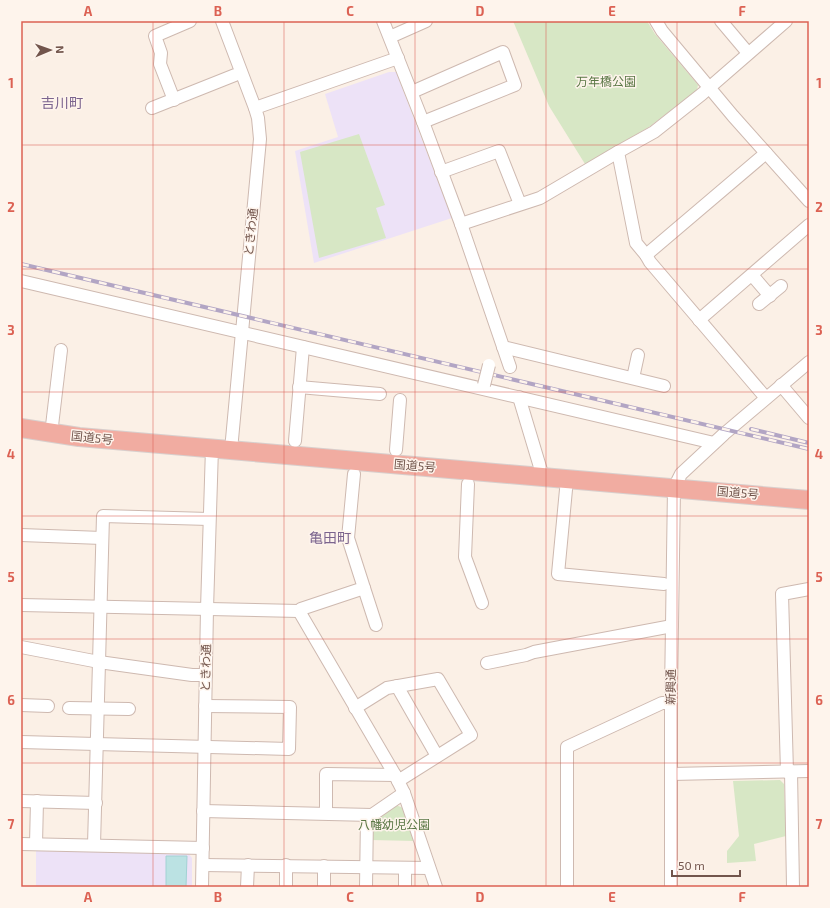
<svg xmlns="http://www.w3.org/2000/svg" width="830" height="908" font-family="'Exo 2','Noto Sans JP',sans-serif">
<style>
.education{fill:#ede2f7}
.green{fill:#d7e7c5}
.water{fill:#bbe2e3;stroke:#a2d2d4}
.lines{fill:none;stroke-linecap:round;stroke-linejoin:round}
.minor-casing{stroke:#ceb9b0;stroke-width:14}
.highway-casing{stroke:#d8cfcd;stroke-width:20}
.minor{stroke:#fff;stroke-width:12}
.highway{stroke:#f1aca1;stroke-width:18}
.rail-casing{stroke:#b2a5c4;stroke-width:4}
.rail{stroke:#fef4ec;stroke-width:2.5;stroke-dasharray:8;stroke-linecap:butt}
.minor-bridge-casing{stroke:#ceb9b0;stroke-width:14;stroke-linecap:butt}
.minor-bridge{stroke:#fff;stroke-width:12}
.grid{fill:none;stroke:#dc6153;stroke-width:1;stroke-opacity:0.55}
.labels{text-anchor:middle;stroke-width:3;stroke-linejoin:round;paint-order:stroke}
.park-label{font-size:12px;fill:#5a7745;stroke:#fef4ec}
.street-label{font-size:12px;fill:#72554c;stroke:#fef4ec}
.quarter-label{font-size:14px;fill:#7b648e;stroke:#fef4ec}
.neatline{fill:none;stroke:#dc6153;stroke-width:1.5}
.grid-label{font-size:13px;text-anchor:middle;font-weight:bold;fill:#dc6153}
</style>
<rect width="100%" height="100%" fill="#fbf0e6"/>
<!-- education -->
<g class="education">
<polygon points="389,72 396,72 452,218 314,263 295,151 338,137 325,94"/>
<polygon points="36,851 188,853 192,858 192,887 36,887"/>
</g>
<!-- green -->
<g class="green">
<polygon points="513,21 647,21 655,34 698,85 697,90 649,127 585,164 549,106"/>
<polygon points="359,134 385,205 376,208 386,238 319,258 300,152"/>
<polygon points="780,780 784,784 786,836 754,844 756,861 727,863 727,851 739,836 733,781"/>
<polygon points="396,805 403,808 415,841 371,840 371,826 373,821"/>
</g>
<!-- water -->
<polygon class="water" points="166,856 187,856 186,887 166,887"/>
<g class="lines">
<defs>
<g id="minor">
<polyline points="222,21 255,108 258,118 260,139 231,450"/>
<polyline points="383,21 423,122 461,224 510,367"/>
<polyline points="656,21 662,31 733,116 809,201"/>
<polyline points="721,21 748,53"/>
<polyline points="390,37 426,21"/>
<polyline points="412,92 503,52 515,85 423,122"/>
<polyline points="174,100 160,64 161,53 155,36 190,21"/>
<polyline points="152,108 235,75"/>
<polyline points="255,108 398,58"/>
<polyline points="441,172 499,151 520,204"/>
<polyline points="461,224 540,198 618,152"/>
<polyline points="646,255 766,153"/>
<polyline points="752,275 770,296"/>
<polyline points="21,281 714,443"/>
<polyline points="759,304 781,286"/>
<polyline points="699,320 809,225"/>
<polyline points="503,347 664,386"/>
<polyline points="633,378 638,355"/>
<polyline points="781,385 809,418"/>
<polyline points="299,387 380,394"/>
<polyline points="519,397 543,477"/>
<polyline points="766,398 650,262 646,255 636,243 618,152 654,132 702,94 786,21"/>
<polyline points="51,434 61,350"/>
<polyline points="295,441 303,347"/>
<polyline points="396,450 400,400"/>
<polyline points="567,479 558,574 664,584"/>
<polyline points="468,484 465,557 482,603"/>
<polyline points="21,535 102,538"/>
<polyline points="364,588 376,625"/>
<polyline points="21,605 299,611 301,609 364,588 348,538 354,474"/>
<polyline points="299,611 395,775 404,793 436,887"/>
<polyline points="21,647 99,662 192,675 206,675"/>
<polyline points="487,663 526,655 534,652 672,626"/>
<polyline points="397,686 437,756"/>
<polyline points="21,705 48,706"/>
<polyline points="69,708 129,709"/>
<polyline points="355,708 387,688 438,679 471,735 398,781"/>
<polyline points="21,742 289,749 290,707 205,706"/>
<polyline points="791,771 793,887"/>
<polyline points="787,772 782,594 809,589"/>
<polyline points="671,774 809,771"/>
<polyline points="21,801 96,803"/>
<polyline points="203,811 372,815 404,793"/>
<polyline points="326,813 326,774 395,775"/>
<polyline points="21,844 203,848"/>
<polyline points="36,844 37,801"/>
<polyline points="94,845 103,516 209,519"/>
<polyline points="203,865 429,868"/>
<polyline points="202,887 207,609 212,448"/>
<polyline points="247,887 248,865"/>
<polyline points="286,887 286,865"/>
<polyline points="324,887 324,866"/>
<polyline points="366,887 367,815"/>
<polyline points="405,887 405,868"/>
<polyline points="567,887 567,747 662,703 671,703"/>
<polyline points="671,887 671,693 674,488 681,474 724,434 809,362"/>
</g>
<polyline id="highway" points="21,428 79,437 809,500"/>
</defs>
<!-- minor casing -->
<use href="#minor" class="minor-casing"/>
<!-- highway casing -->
<use href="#highway" class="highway-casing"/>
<!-- minor -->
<use href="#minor" class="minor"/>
<!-- highway -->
<use href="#highway" class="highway"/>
<defs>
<g id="rail">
<polyline points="21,264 809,449"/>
<polyline points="751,429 809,443"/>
</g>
</defs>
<!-- rail casing -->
<use href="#rail" class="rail-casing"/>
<!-- rail -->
<use href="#rail" class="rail"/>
<defs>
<polyline id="minor-bridge" points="484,385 489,365"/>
</defs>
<!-- minor-bridge casing -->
<use href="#minor-bridge" class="minor-bridge-casing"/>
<!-- minor-bridge -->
<use href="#minor-bridge" class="minor-bridge"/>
</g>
<!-- grid -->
<path class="grid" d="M153 21V887M284 21V887M415 21V887M546 21V887M677 21V887M21 145H809M21 269H809M21 392H809M21 516H809M21 639H809M21 763H809"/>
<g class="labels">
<!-- park labels -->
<g class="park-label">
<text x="606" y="86">万年橋公園</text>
<text x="394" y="829">八幡幼児公園</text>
</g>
<!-- street labels -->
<g class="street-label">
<text transform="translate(251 232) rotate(-84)" y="4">ときわ通</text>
<text transform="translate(92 438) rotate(6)" y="4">国道5号</text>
<text transform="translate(415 466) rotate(5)" y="4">国道5号</text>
<text transform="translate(738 493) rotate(5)" y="4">国道5号</text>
<text transform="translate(206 668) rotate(-89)" y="4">ときわ通</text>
<text transform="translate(671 687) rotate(-89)" y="4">新興通</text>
</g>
<!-- quarter labels -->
<g class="quarter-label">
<text x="62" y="108">吉川町</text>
<text x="330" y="543">亀田町</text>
</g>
</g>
<!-- border -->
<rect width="830" height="908" fill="none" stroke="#fef4ec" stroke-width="44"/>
<!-- north arrow -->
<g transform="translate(50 50) rotate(88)" stroke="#fef4ec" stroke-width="3" paint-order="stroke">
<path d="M0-3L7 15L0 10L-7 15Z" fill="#72554c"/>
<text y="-6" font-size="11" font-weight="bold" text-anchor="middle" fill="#72554c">N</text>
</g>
<!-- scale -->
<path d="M672 870v6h68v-6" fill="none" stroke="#72554c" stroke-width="2"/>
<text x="678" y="870" font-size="12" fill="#72554c" stroke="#fef4ec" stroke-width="3" paint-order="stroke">50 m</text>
<rect x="22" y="22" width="786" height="864" class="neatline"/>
<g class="grid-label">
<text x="88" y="16">A</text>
<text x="218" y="16">B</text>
<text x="350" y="16">C</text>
<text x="480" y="16">D</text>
<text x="612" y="16">E</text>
<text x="742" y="16">F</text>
<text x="11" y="88">1</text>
<text x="819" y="88">1</text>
<text x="11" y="212">2</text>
<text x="819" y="212">2</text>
<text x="11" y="335">3</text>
<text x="819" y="335">3</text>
<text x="11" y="459">4</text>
<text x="819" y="459">4</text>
<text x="11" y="582">5</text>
<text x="819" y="582">5</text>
<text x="11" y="705">6</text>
<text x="819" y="705">6</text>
<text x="11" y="829">7</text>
<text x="819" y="829">7</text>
<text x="88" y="902">A</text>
<text x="218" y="902">B</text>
<text x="350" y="902">C</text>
<text x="480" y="902">D</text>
<text x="612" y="902">E</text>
<text x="742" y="902">F</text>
</g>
</svg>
